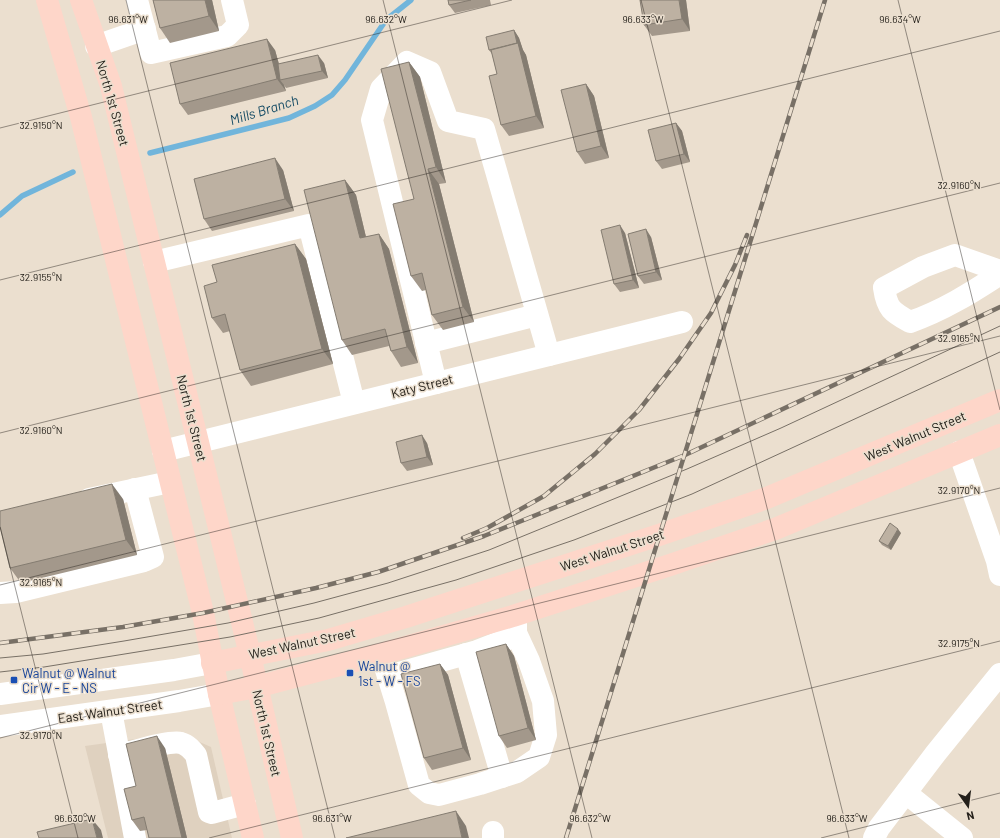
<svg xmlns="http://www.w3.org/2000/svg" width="1000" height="838" font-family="Barlow,sans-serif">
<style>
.commercial{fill:#dfd1bf}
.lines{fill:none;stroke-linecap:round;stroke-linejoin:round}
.stream{stroke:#71b5db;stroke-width:5.5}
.minor{stroke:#fff;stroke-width:22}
.major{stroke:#fed6c9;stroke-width:22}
.tram{stroke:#787066;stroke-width:1}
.rail-casing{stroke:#787066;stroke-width:4.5}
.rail{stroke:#ebdfcf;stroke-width:3;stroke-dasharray:9;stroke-linecap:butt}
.wall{fill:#a3988b}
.shaded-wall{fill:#847c71}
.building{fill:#bdb1a2;stroke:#847c71}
.ticks{fill:none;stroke:#24201a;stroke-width:1;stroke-opacity:0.45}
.transit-dot{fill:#1a4fb4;stroke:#ebdfcf;stroke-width:1.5}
.labels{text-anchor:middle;stroke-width:3;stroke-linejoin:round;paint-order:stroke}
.street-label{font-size:13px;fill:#24201a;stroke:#ebdfcf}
.transit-label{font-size:13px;fill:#164399;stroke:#ebdfcf;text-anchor:start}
.water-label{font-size:14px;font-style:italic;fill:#134a64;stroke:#ebdfcf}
.ticks-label{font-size:10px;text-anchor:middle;fill:#24201a;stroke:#ebdfcf;stroke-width:3;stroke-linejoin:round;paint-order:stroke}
</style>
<rect width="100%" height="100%" fill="#ebdfcf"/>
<!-- commercial -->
<polygon class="commercial" points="179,733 211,747 232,838 108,838 85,746"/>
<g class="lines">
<!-- stream -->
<g class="stream">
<polyline points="150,153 289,118 315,106 332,95 345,80 386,20 411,0"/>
<polyline points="0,215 22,196 73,172"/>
</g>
<!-- minor -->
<g class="minor">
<polyline points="137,0 151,53 227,36 238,25 232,0"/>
<polyline points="96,46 145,29"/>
<polyline points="154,262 309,225 354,403"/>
<path d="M1000 271 955 255 923 267 884 288C887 309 892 312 910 322 942 311 971 293 1000 274"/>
<polyline points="426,343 537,315"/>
<polyline points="436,383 372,120 381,89 407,62 430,72 448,121 484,129 549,355"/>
<polyline points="163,451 682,322"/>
<polyline points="959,452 997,561 1000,575"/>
<polyline points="89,499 170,482"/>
<polyline points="0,593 16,592 144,561 153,557 135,489"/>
<polyline points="381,654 396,702 419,785 429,793 439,795 480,784 517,772 539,757 546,735 543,701 529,661 516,633"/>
<polyline points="466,654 502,777"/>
<polyline points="388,676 477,651 513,637 516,633 516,624 514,619"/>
<polyline points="0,694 174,670 212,663"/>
<polyline points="111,711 135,838"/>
<polyline points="0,726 179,701 219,694"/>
<path d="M119 755C133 752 169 740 181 743 188 745 192 750 196 755L209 812 212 813 245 804"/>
<polyline points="906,793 962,838"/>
<polyline points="493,838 493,832"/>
<polyline points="874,838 879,828 936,753 1000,674"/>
</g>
<!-- major -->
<g class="major">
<polyline points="47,0 81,117 163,451 203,613 219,694 253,838"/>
<polyline points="81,0 111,86 250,655 292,838"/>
<polyline points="212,663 328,640 406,617 659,535 764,499 1000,400"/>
<polyline points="219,694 256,687 381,654 513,616 670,565 775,529 1000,435"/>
</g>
<!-- tram -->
<g class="tram">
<polyline points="0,658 43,654 124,641 228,623 314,603 388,583 489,550 687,469 781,428 1000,326"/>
<polyline points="0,672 44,667 230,637 319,618 456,580 574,540 692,494 1000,352"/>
</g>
<defs>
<g id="rail">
<polyline points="463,538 487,528 544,496 595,454 639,410 679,359 711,313 735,265 747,235"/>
<polyline points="0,643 123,627 203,613 316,588 378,572 484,536 685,455 1000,307"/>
<polyline points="566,838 825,0"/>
</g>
</defs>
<!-- rail casing -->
<use href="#rail" class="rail-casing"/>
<!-- rail -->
<use href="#rail" class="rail"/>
</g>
<!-- wall -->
<g class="wall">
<polygon points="153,0 212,0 219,31 170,43 160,28"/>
<polygon points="448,0 490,0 491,5 455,13 449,5"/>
<polygon points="686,0 690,31 652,36 644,25"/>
<polygon points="514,30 519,38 523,50 526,55 544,128 509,136 501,125 497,74 492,54 489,50"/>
<polygon points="275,50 279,64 324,63 328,78 286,88 284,85 286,91 188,115 180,104"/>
<polygon points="409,62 420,77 446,183 439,184 474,322 443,330 432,315 426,290 422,291 411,276 414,199"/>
<polygon points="586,84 594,96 609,158 585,164 577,152"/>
<polygon points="676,123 682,131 690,162 662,169 656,161"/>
<polygon points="283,170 294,211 212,231 204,219"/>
<polygon points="345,180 356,195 366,237 379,234 389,249 418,363 401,367 391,351 389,346 352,355 342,340"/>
<polygon points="625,233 639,288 620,292 614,284"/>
<polygon points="651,237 662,280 644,284 638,276"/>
<polygon points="295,244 306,259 333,364 251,386 240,370 230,331 223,333 212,318"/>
<polygon points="427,443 433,465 407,471 401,463"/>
<polygon points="123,499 137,555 21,583 10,568"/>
<polygon points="901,533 891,550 882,545 879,541"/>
<polygon points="506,644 514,656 536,740 507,748 499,736"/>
<polygon points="440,664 448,675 471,760 432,770 424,758"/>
<polygon points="165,748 187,838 149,838 147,830 140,831 132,820 136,786"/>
</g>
<!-- shaded-wall -->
<g class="shaded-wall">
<polygon points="205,0 212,0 219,31 209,16"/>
<polygon points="679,0 686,0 690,31 682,19"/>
<polygon points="514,30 519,38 523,50 526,55 544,128 536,116"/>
<polygon points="267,39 275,50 283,79 280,80 284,85 286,91 277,79"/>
<polygon points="318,55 324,63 328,78 322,71"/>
<polygon points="409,62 420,77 446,183 436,167"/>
<polygon points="586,84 594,96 609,158 601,146"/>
<polygon points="676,123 682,131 690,162 684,154"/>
<polygon points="275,158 283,170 294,211 285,199"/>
<polygon points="428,169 439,184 474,322 463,307"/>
<polygon points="345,180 356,195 370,254 360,238"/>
<polygon points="620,225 625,233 639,288 633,280"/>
<polygon points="646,229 651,237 662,280 656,272"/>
<polygon points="379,234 389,249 418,363 407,347"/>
<polygon points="295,244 306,259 333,364 322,349"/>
<polygon points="422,435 427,443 433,465 427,457"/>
<polygon points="112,484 123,499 137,555 126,540"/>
<polygon points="898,529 901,533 891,550 888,546"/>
<polygon points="506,644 514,656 536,740 528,728"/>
<polygon points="440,664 448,675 471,760 463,748"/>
<polygon points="157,736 165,748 187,838 182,838"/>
<polygon points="456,811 466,826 469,838 462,838"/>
<polygon points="92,819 101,830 103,838 97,838"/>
</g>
<!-- building -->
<g class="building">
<polygon points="153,0 205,0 209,16 160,28"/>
<polygon points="448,0 471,0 449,5"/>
<polygon points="640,0 679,0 682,19 644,25"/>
<polygon points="514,30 517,43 489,50 486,37"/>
<polygon points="267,39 277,79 180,104 170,63"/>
<polygon points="518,43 536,116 501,125 489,76 497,74 491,50"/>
<polygon points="318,55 322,71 280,80 278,64"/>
<polygon points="409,62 436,167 428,169 463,307 432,315 422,273 411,276 393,204 414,199 381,69"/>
<polygon points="586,84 601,146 577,152 561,90"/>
<polygon points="676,123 684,154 656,161 648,130"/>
<polygon points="275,158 285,199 204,219 194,179"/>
<polygon points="345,180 360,238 379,234 407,347 391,351 385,329 342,340 304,190"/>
<polygon points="620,225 633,280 614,284 601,230"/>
<polygon points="646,229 656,272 638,276 628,234"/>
<polygon points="295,244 322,349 240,370 225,314 212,318 204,286 217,282 212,265"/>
<polygon points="422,435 427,457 401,463 396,442"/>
<polygon points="112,484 126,540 10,568 0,526 0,511"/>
<polygon points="890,523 898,529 888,546 879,541"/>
<polygon points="506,644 528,728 499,736 476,652"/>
<polygon points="440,664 463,748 424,758 401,674"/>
<polygon points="157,736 182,838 149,838 144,817 132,820 124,789 136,786 126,744"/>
<polygon points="456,811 462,838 346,838"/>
<polygon points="92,819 97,838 39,838 37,832"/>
</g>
<!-- ticks -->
<path class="ticks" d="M126 0 335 838M383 0 592 838M641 0 849 838M898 0 1000 410M0 128 512 0M0 280 1000 31M0 433 1000 183M0 527 78 838M0 585 1000 336M0 738 1000 488M209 838 1000 641M821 838 1000 793"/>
<!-- markers -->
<g class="transit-dot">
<rect x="346" y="669" width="8" height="8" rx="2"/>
<rect x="10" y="676" width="8" height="8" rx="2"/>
</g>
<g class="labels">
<!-- street labels -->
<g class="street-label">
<text transform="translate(113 103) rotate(74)" y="5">North 1st Street</text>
<text transform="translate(422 386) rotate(-14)" y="5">Katy Street</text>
<text transform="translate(192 418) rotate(76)" y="5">North 1st Street</text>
<text transform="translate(915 436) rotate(-23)" y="5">West Walnut Street</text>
<text transform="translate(612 550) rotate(-18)" y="5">West Walnut Street</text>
<text transform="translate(302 643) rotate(-12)" y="5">West Walnut Street</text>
<text transform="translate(110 711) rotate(-8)" y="5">East Walnut Street</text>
<text transform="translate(267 733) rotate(77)" y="5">North 1st Street</text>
</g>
<!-- transit labels -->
<g class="transit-label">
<text x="358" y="671">Walnut @<tspan x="358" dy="15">1st - W - FS</tspan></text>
<text x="22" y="678">Walnut @ Walnut<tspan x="22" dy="15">Cir W - E - NS</tspan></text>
</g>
<!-- water labels -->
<g class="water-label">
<text transform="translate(264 110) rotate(-17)" y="5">Mills Branch</text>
</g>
</g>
<g class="ticks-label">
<text x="900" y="23">96.634°W</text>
<text x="128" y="23">96.631°W</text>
<text x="386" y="23">96.632°W</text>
<text x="643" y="23">96.633°W</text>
<text x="41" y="129">32.9150°N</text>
<text x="959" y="189">32.9160°N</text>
<text x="41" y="281">32.9155°N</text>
<text x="959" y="342">32.9165°N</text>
<text x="41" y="434">32.9160°N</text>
<text x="959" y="494">32.9170°N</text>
<text x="41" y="586">32.9165°N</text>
<text x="959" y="647">32.9175°N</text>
<text x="41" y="739">32.9170°N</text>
<text x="75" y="822">96.630°W</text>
<text x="332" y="822">96.631°W</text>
<text x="590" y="822">96.632°W</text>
<text x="847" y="822">96.633°W</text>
</g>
<!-- north arrow -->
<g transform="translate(968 806) rotate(166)" stroke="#ebdfcf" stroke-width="3" paint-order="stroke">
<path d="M0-3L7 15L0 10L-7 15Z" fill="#24201a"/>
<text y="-6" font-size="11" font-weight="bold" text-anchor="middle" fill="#24201a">N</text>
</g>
</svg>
